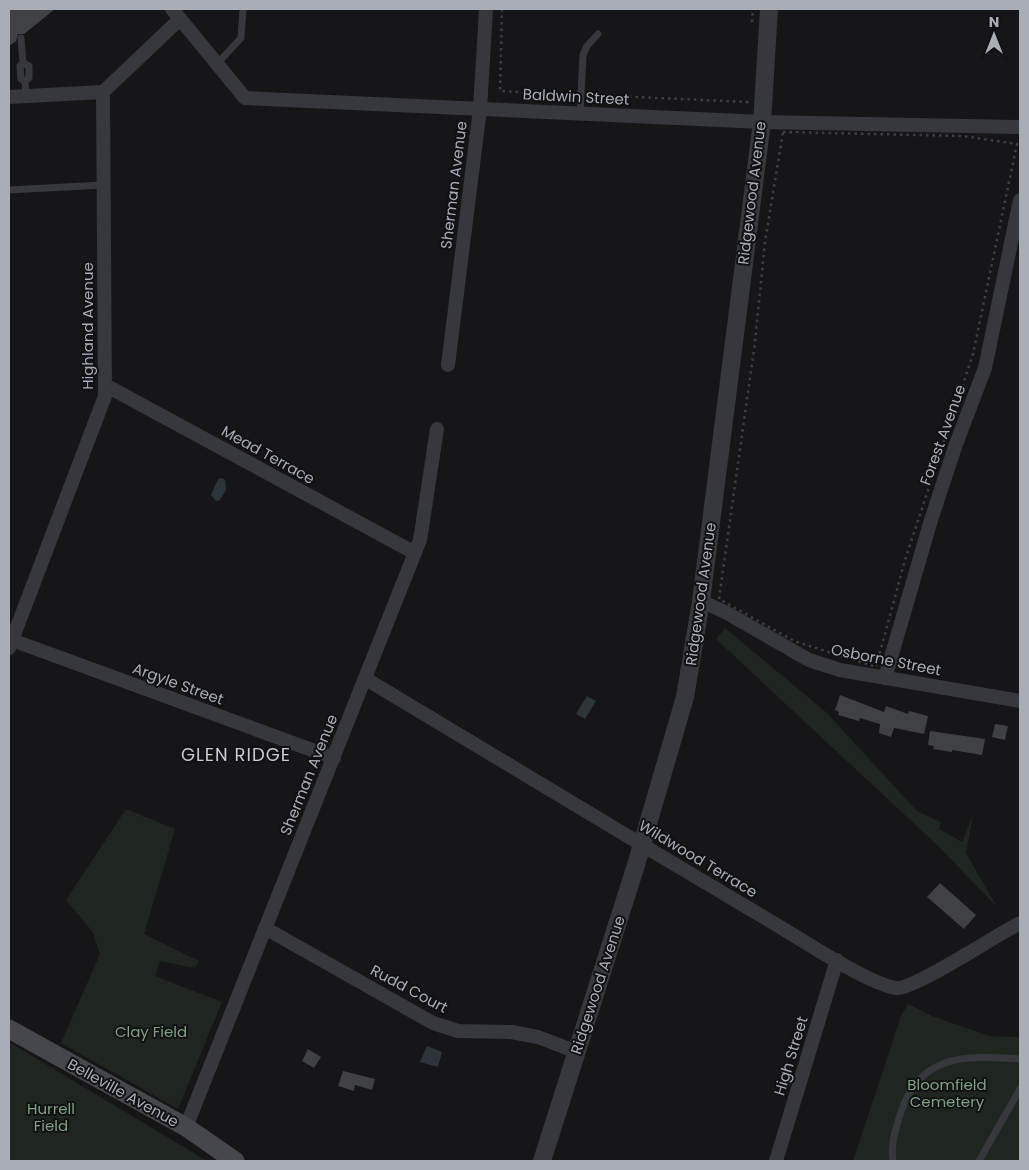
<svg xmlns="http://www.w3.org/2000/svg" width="1029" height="1170" font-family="Poppins,sans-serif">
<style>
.green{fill:#1e261f}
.water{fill:#2c353c}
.building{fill:#404145}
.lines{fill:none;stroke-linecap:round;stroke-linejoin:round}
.path{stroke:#3d3f44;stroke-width:2.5;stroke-dasharray:2.5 4;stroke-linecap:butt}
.service{stroke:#37383d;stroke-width:7}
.minor{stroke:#37383d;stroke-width:14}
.tertiary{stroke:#37383d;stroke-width:18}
.secondary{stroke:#45474d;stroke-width:19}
.labels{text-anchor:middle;stroke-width:4;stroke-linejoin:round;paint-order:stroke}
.street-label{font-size:15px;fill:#a8adb8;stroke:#111113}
.park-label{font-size:15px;fill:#7fa381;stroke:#111113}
.quarter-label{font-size:18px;letter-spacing:1px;fill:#c9ccd4;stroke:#111113}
</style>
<rect width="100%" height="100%" fill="#161618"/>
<!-- green -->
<g class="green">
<polygon points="725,628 826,712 917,811 941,822 939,829 962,842 973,815 966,853 997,907 938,846 716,639"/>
<polygon points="126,809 175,829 144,934 199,961 195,968 160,961 155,976 222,1002 178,1109 61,1043 100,954 92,931 66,900"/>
<polygon points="908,1004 932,1016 989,1036 1020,1037 1020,1161 853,1161 901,1016"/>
<polygon points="9,1042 207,1161 9,1161"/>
</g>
<!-- water -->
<g class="water">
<polygon points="222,478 225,480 226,490 220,500 216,501 211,495 218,479"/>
<polygon points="587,696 596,701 585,719 576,714"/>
<polygon points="427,1046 442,1052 438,1067 420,1062"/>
</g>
<!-- building -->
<g class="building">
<polygon points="9,9 55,9 24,34 18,34 16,41 9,46"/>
<polygon points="840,695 884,712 886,706 908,714 909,711 928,716 924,734 894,728 891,737 879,733 880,724 860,718 859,721 838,715 839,712 835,710"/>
<polygon points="995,724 1008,726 1005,740 992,737"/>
<polygon points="930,731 985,739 982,755 952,750 952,752 933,749 934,746 928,745"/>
<polygon points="940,883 976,915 964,929 927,897"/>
<polygon points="308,1049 321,1057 314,1068 302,1061"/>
<polygon points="343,1071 375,1079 372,1090 355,1085 354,1091 338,1086"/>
</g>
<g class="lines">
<!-- path -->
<g class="path">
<polyline points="502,9 500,91 572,95"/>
<polyline points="752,22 753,9"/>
<polyline points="590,95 748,102 748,100"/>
<polygon points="783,132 963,136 1017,144 973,354 905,560 876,667 794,641 719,599 755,342 765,242"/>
</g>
<!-- service -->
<g class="service">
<polyline points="21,38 23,63"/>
<polyline points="217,64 241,38 243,9"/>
<polyline points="25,81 29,78 29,66 23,63 20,66 21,79 25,81 26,96"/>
<polyline points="580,113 583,55 587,46 598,34"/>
<polyline points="9,190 103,185"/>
<path d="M893 1161C890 1146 896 1127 901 1112 921 1052 967 1056 1020 1059"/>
<polyline points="979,1161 1020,1089"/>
</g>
<!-- minor -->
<g class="minor">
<polyline points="172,9 245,98 762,122 1020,127"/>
<polyline points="9,97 103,92"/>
<polyline points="448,365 480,109 486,9"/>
<polyline points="105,385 415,553"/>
<polyline points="701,601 725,612 809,660 840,670 1020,701"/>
<polyline points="12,640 334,758"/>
<polyline points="9,648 105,396 103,92 180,19"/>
<polyline points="885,678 931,520 956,444 985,368 1020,200"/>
<path d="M366 679C501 760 635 841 770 921 796 936 871 986 897 988 915 989 998 934 1020 923"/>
<polyline points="265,928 433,1023 458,1031 511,1032 538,1037 577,1052"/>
<polyline points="186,1127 420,540 437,429"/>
<polyline points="776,1161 837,960"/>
</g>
<!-- tertiary -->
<polyline class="tertiary" points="542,1161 636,865 685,697 701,601 762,122 769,9"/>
<!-- secondary -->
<polyline class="secondary" points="9,1029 186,1127 235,1161"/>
</g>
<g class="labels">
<!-- street labels -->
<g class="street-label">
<text transform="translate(576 97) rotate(3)" y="5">Baldwin Street</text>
<text transform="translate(454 185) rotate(-83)" y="5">Sherman Avenue</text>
<text transform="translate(752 193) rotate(-83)" y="5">Ridgewood Avenue</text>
<text transform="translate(88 326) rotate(-90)" y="5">Highland Avenue</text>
<text transform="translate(943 435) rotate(-70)" y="5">Forest Avenue</text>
<text transform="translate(268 455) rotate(29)" y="5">Mead Terrace</text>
<text transform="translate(701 594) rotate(-82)" y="5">Ridgewood Avenue</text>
<text transform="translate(886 660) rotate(11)" y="5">Osborne Street</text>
<text transform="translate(178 684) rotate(20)" y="5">Argyle Street</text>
<text transform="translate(309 775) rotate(-68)" y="5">Sherman Avenue</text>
<text transform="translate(698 859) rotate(31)" y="5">Wildwood Terrace</text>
<text transform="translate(598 985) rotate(-72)" y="5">Ridgewood Avenue</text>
<text transform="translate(409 989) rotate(28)" y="5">Rudd Court</text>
<text transform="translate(791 1056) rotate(-73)" y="5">High Street</text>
<text transform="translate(123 1093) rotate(29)" y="5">Belleville Avenue</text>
</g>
<!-- park labels -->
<g class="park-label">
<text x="151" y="1037">Clay Field</text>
<text x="947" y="1090">Bloomfield<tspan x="947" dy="17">Cemetery</tspan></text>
<text x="51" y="1114">Hurrell<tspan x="51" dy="17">Field</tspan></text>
</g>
<!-- quarter labels -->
<g class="quarter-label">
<text x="236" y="761">GLEN RIDGE</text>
</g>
</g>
<!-- border -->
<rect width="1029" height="1170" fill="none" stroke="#a8adb8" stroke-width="20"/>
<!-- north arrow -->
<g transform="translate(994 35)" stroke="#111113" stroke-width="4" paint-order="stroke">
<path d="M0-4L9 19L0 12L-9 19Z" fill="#a8adb8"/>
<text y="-8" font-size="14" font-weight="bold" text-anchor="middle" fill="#a8adb8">N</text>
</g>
</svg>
